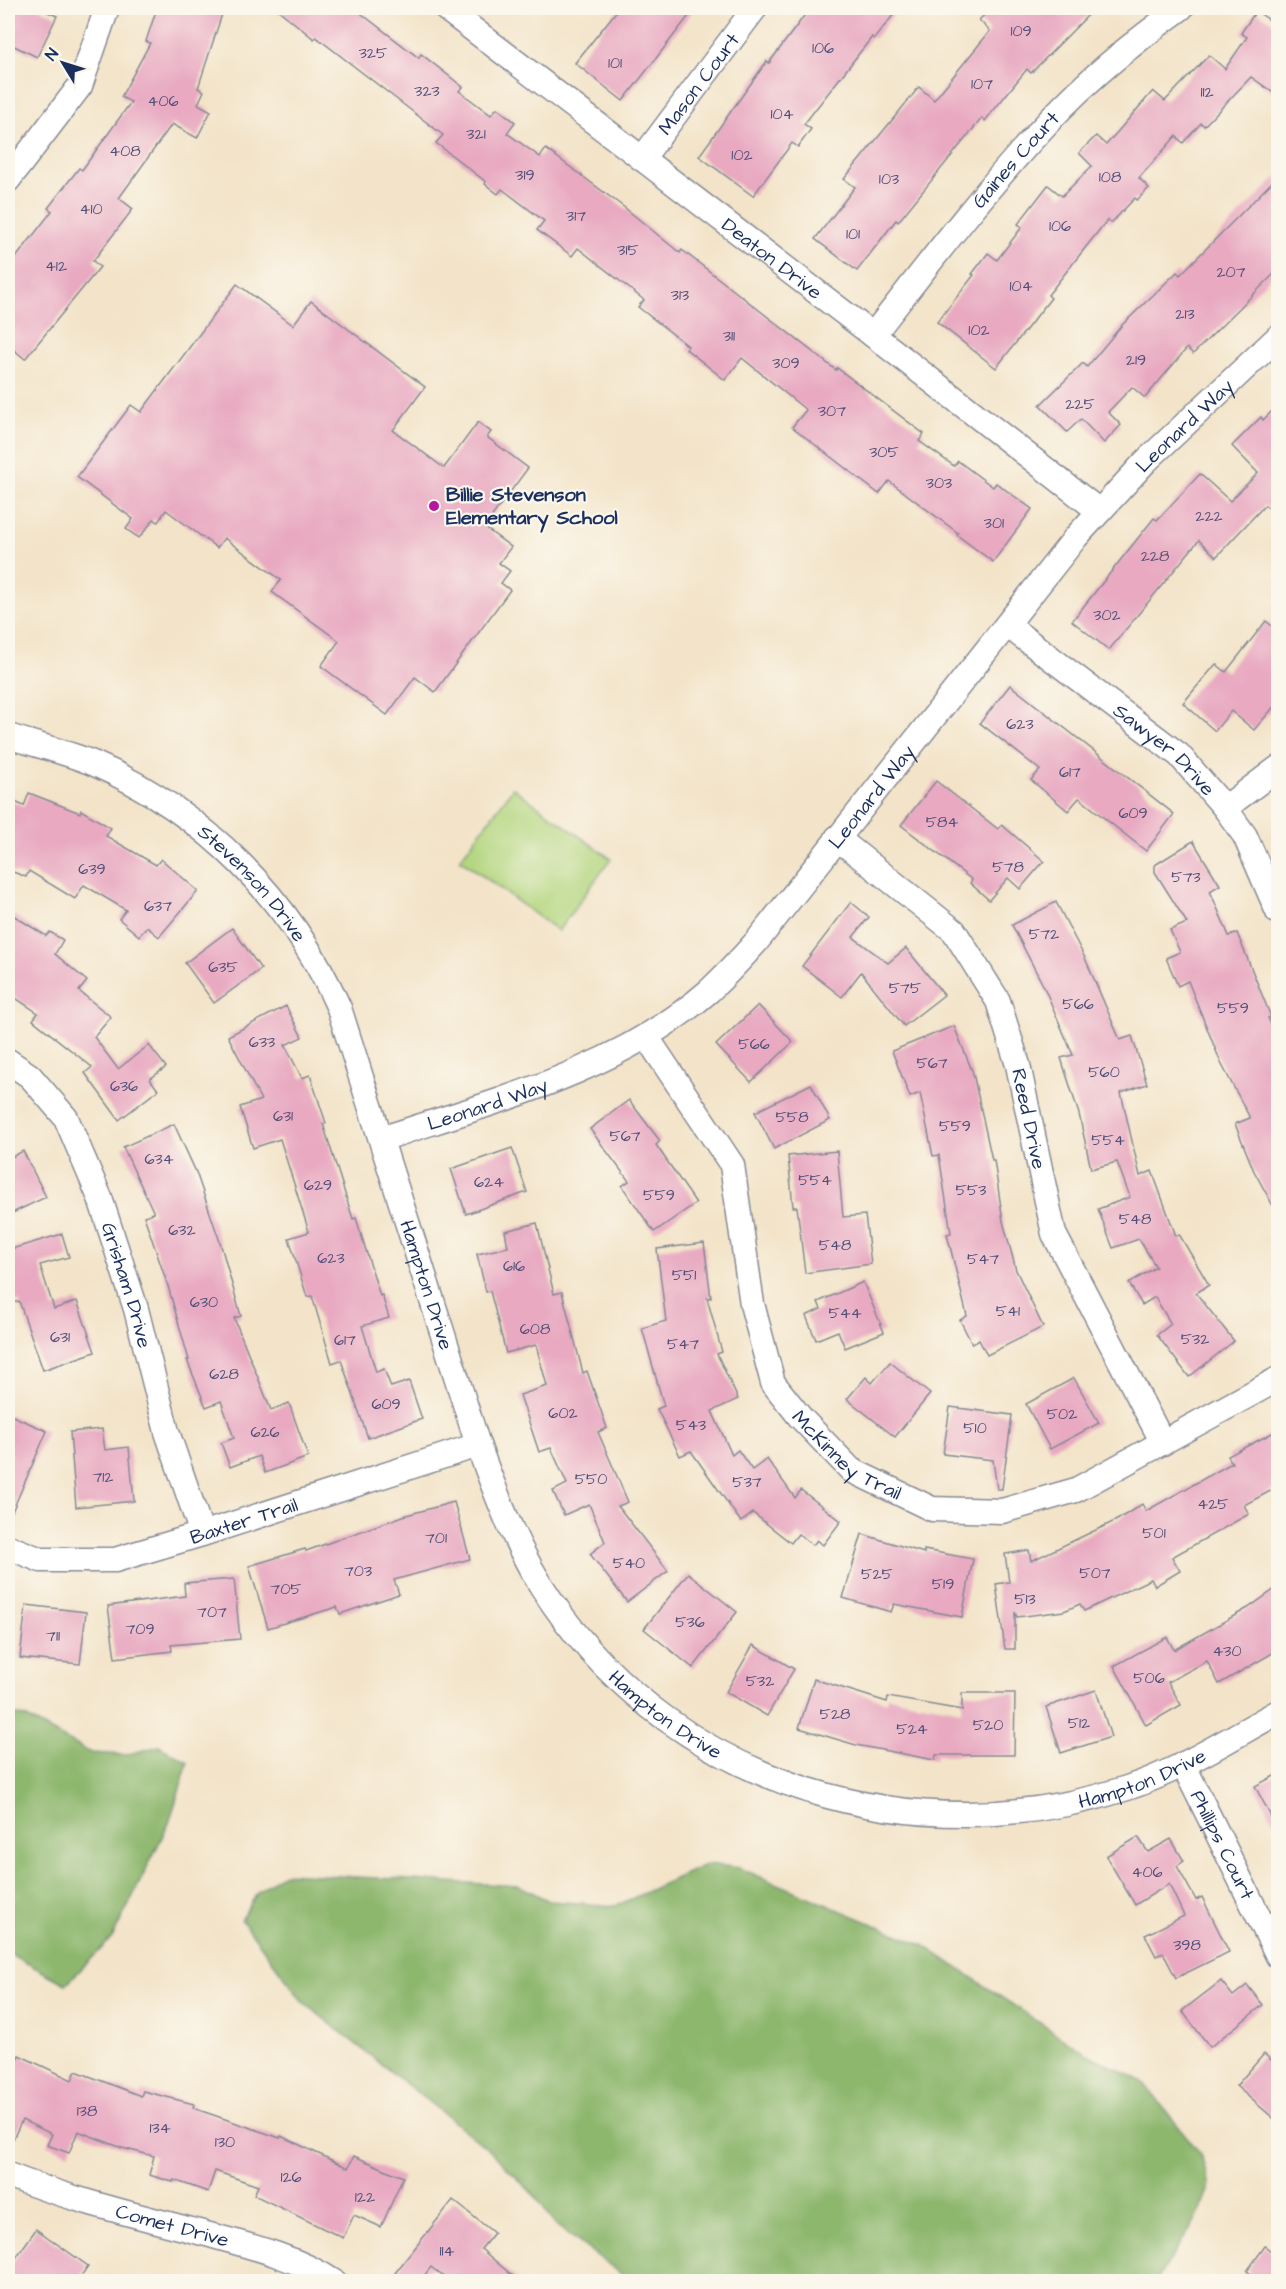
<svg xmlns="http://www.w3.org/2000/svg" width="1286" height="2289" font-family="'Architects Daughter',sans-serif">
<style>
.green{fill:#b3d67f;stroke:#67826e;stroke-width:1.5}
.forest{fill:#8eb76e;stroke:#547366;stroke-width:1.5}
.building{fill:#e8a9c1}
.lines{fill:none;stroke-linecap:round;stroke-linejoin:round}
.street-casing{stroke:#878a94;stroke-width:27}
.street{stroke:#fff;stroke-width:24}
.poi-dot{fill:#b5179e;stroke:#fbf7ec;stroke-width:2}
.labels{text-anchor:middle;stroke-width:4.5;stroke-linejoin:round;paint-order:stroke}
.number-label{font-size:16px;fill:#4e4e77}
.street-label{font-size:20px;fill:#1b2f5e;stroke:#fbf7ec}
.poi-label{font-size:20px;font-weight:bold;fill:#1b2f5e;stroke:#fbf7ec;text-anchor:start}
</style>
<rect width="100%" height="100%" fill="#fbf7ec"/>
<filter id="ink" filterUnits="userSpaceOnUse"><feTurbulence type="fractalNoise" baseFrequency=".0167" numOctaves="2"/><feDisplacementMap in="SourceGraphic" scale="12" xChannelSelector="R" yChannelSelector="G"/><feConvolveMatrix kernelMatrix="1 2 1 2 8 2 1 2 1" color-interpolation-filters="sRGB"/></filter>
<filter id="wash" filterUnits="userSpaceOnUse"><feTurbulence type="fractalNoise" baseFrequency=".008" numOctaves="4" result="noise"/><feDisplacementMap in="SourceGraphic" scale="24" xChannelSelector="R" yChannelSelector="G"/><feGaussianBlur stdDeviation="1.35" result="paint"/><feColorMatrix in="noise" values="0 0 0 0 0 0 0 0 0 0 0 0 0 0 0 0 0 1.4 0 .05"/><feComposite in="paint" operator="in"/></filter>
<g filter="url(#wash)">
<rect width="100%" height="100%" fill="#f3e4c9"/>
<!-- green -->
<polygon class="green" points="513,788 611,859 558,931 460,859"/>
<!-- forest -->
<g class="forest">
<polygon points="8,1713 27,1718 91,1753 125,1755 159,1746 188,1762 169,1823 112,1938 66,1984 8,1953"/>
<polygon points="707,1864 739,1868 923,1945 1085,2053 1142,2081 1200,2153 1210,2185 1198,2216 1156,2281 631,2281 557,2226 536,2197 488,2149 303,2002 241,1919 258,1892 284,1873 520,1886 549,1901 616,1906"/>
</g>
<g id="blocks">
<!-- building -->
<g class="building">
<polygon points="8,8 38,8 57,16 37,57 8,43"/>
<polygon points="157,8 202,8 222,14 198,88 204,91 198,104 211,111 197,138 172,124 119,198 133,209 93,261 100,267 25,359 8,345 8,268 52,211 48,208 79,168 82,170 131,102 121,97 150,43 146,41"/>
<polygon points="276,8 354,8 419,58 421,54 463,87 459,91 491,115 497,108 515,122 507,133 540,157 546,149 625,208 680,253 682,250 836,370 837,368 924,434 919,441 954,466 958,461 993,487 996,483 1032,509 993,562 957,535 958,533 889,481 879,494 792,427 806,410 742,358 725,380 686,349 688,346 638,307 644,300 578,248 572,256 537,230 544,221 502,189 498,194 485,184 486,182 436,143 443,135 316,37 314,39"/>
<polygon points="619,8 695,8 623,101 575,63"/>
<polygon points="810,8 899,8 874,39 872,37 804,124 811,129 798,147 792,143 753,196 699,156 767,61 769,63"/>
<polygon points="992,8 1095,8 1031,73 1027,69 985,121 982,118 898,222 896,220 857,271 815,239 855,187 844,179 919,87 934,100 990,31 979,20"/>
<polygon points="1256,11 1278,26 1278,96 1251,77 1204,126 1201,123 1183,143 1176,136 1139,178 1149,188 1137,200 1135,198 1111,223 1108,219 1048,295 1051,298 996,368 937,322 974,275 972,274 988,253 997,260 1022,227 1018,224 1048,185 1062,196 1092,166 1079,153 1096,136 1106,145 1153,91 1165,101 1209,55 1225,69 1247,37 1241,33"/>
<polygon points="1278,176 1278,270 1193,354 1187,348 1145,398 1132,387 1108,412 1121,425 1104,443 1081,419 1067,432 1040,405 1083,363 1087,367 1122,325 1177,272 1180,275"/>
<polygon points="237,284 293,325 311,301 425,387 393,430 444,468 478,422 491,432 487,437 528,468 484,527 511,547 499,563 510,571 501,583 510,590 435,692 415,677 387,715 321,666 339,641 272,592 281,580 224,538 217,548 166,510 158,522 154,519 139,538 126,529 133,519 77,477 131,405 141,412"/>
<polygon points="1278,405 1278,500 1270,509 1265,505 1216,557 1199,540 1109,650 1072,621 1154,518 1157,520 1200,474 1230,501 1258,473 1232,446 1261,417 1263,420"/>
<polygon points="1266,621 1278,631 1278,702 1254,730 1231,711 1215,731 1183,703 1216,664 1226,672"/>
<polygon points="1010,685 1174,814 1146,851 1079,798 1068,811 1031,780 1040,770 980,723"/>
<polygon points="936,781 998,829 1002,825 1044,861 1020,889 1008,878 989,900 970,883 972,880 901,825"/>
<polygon points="29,793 80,813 81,810 111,828 106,836 156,865 161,859 198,891 159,937 147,927 139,936 119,919 126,910 84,885 75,899 29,871 26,877 8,870 8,799 24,806"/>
<polygon points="1193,841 1220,885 1210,891 1229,936 1237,933 1271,1017 1268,1018 1278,1038 1278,1215 1254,1171 1235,1124 1250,1118 1221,1063 1188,981 1178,986 1166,958 1180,952 1170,930 1187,923 1155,872 1155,865"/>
<polygon points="851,902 869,917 853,937 888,963 906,948 944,995 904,1026 861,972 842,997 802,966"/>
<polygon points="1056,902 1085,958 1120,1040 1132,1036 1147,1084 1121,1093 1140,1176 1152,1171 1176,1236 1179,1234 1209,1285 1196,1293 1234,1341 1189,1377 1157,1335 1171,1324 1155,1297 1142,1305 1129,1283 1156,1267 1139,1239 1113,1248 1098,1209 1130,1197 1117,1162 1091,1169 1079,1114 1061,1058 1073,1055 1044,987 1012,925"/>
<polygon points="8,912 46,936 50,932 63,940 55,954 87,981 79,991 111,1017 94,1037 118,1069 149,1045 166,1067 150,1079 158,1090 119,1120 85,1073 92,1067 33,1020 38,1013 8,993"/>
<polygon points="232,928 261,969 214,1003 185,963"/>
<polygon points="758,1005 793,1042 751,1082 716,1045"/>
<polygon points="286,1006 302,1037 285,1045 302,1078 310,1075 326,1123 323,1124 353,1219 356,1218 380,1296 382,1295 389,1318 362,1326 376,1372 384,1369 391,1387 409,1381 422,1419 368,1438 341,1360 332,1363 312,1296 307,1297 289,1238 309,1232 280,1139 253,1148 240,1107 261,1100 228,1036"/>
<polygon points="954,1026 973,1073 992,1160 994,1160 1003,1221 1016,1270 1043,1327 987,1355 979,1340 972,1344 960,1320 967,1316 947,1234 951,1233 939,1155 933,1156 920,1093 910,1097 892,1051"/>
<polygon points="811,1084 830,1120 774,1149 755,1112"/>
<polygon points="629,1100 660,1141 656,1145 696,1203 654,1232 622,1186 629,1181 590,1129"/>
<polygon points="174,1124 196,1172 220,1242 241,1316 234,1318 271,1410 289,1403 308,1457 265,1473 259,1456 230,1467 221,1443 234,1438 221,1401 206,1407 187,1360 189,1360 168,1286 144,1216 154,1213 123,1147"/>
<polygon points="512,1148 527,1192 466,1214 451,1169"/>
<polygon points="23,1151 46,1197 8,1215 8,1159"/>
<polygon points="837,1151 843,1217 865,1215 871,1264 805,1273 797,1207 793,1207 788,1156"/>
<polygon points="537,1223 554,1294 562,1292 583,1373 587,1371 607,1428 598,1432 628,1502 618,1506 668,1571 627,1602 590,1554 605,1542 589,1504 564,1515 553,1491 567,1484 551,1448 539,1452 520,1395 547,1386 536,1345 506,1353 490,1291 486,1292 477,1254 508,1247 505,1231"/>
<polygon points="62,1234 69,1257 40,1265 54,1309 77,1301 95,1352 43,1370 19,1301 8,1304 8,1250"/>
<polygon points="704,1243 711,1298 707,1298 722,1352 717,1354 738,1399 712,1411 732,1455 738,1450 752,1470 767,1459 795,1498 801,1490 841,1521 823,1545 817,1540 813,1545 798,1534 791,1543 753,1513 741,1522 691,1451 680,1456 657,1409 664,1406 642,1328 666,1321 657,1249"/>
<polygon points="863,1282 884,1332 845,1348 838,1331 816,1340 806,1316 821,1309 818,1302"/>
<polygon points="890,1362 930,1394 895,1437 847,1399 866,1377 872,1383"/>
<polygon points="1074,1378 1099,1423 1050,1449 1026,1404"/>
<polygon points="950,1407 1012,1415 1002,1489 997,1489 993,1460 943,1454"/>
<polygon points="8,1414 47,1431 8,1521"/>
<polygon points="102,1429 105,1450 129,1447 134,1501 76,1507 70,1432"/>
<polygon points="1278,1430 1278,1487 1244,1505 1249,1514 1172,1557 1180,1571 1155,1586 1151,1579 1084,1611 1080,1604 1064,1611 1017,1617 1015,1612 1015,1649 1005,1649 996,1584 1009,1582 1005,1554 1029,1550 1031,1561 1117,1520 1142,1504 1146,1511 1232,1463 1228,1456"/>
<polygon points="454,1502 470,1559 394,1580 399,1594 340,1614 337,1607 268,1628 249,1566 305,1549 306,1551 403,1516"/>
<polygon points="862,1534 924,1553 924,1550 973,1559 962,1617 894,1604 891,1612 843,1598"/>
<polygon points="688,1573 737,1612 693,1668 644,1629"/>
<polygon points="234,1579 240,1639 171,1645 172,1651 115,1658 108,1606 185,1596 184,1583"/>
<polygon points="1278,1587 1278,1650 1219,1684 1207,1661 1168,1682 1181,1705 1146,1725 1114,1666 1167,1637 1174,1650 1248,1608"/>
<polygon points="26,1605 86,1612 80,1664 20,1658"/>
<polygon points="753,1645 794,1669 767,1716 726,1692"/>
<polygon points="814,1679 887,1702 888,1697 962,1710 962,1693 1015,1693 1014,1755 936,1755 935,1760 856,1745 799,1728"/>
<polygon points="1096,1690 1111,1737 1061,1753 1046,1707"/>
<polygon points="1278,1774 1278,1830 1255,1786"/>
<polygon points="1138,1837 1148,1852 1171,1839 1184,1861 1177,1866 1196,1900 1202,1897 1229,1952 1176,1978 1163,1953 1156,1956 1145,1935 1184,1916 1169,1884 1135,1905 1106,1856"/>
<polygon points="1221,1981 1233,1996 1247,1985 1263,2005 1210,2047 1182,2011"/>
<polygon points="1264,2054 1278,2066 1278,2122 1236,2086"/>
<polygon points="19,2055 72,2080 76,2071 141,2096 143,2091 194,2104 193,2108 280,2138 281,2136 348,2168 354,2156 403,2177 381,2227 354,2215 343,2238 254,2195 258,2186 215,2171 208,2192 174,2180 173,2182 149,2175 154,2156 122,2148 78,2131 69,2153 47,2145 52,2134 22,2120 8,2150 8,2079"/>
<polygon points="453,2200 494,2233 481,2249 520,2282 450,2282 431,2267 419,2282 406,2282 395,2273"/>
<polygon points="36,2229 88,2266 77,2282 8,2282 8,2269"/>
<polygon points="1265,2246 1278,2257 1278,2282 1247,2282 1252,2275 1247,2271"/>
</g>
</g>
</g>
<g filter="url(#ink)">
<use href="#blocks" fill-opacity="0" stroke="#878a94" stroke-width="1.5"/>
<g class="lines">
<defs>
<g id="street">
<path id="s1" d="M445 8 873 335 1099 511"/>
<path id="s2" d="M642 159 755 8"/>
<polyline points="8,180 80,86 107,8"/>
<path id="s3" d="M873 335C930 262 986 188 1050 120 1089 78 1135 41 1181 8"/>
<path id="s4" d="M1007 625 1179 755 1225 808 1245 836 1278 912"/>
<path id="s5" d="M8 736C36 745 67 752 95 764 204 812 291 899 339 1008L478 1445C498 1499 518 1554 552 1602 679 1787 917 1857 1127 1788 1181 1770 1229 1739 1278 1712"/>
<polyline points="1225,808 1278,768"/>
<path id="s6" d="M837 838 954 931 998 1001 1018 1065 1054 1234 1163 1443"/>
<path id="s7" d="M646 1036 732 1165 752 1304 773 1383 800 1417 851 1470 932 1509 1002 1511 1076 1490 1278 1379"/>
<path id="s8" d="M8 1061 30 1076 66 1118 100 1198 136 1309 167 1432 202 1534"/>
<path id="s9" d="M381 1139C493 1102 619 1070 709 991 726 975 742 958 757 941L1076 537 1145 462 1278 337"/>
<path id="s10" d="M8 1547 41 1560H115L202 1534 478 1445"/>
<path id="s11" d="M1183 1764 1278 1956"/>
<path id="s12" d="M8 2175C71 2200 139 2216 206 2234 250 2246 296 2257 334 2282"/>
</g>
</defs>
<!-- street casing -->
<use href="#street" class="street-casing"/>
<!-- street -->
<use href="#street" class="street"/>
</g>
</g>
<!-- markers -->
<circle class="poi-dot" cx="434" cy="506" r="6"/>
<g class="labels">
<!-- number labels -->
<g class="number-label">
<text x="1021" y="36">109</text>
<text x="823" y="53">106</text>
<text x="373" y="58">325</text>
<text x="615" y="68">101</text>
<text x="982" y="89">107</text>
<text x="427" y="96">323</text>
<text x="1207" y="97">112</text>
<text x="163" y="106">406</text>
<text x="782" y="119">104</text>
<text x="476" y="139">321</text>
<text x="125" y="156">408</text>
<text x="742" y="160">102</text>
<text x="525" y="180">319</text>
<text x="1110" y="182">108</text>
<text x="889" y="184">103</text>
<text x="91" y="214">410</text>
<text x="576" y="221">317</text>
<text x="1060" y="231">106</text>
<text x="853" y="239">101</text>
<text x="628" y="255">315</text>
<text x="56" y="271">412</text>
<text x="1231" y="277">207</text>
<text x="1021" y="291">104</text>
<text x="680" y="300">313</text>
<text x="1185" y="319">213</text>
<text x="979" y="335">102</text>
<text x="729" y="341">311</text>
<text x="1136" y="365">219</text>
<text x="786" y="368">309</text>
<text x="1080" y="409">225</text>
<text x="832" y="416">307</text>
<text x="884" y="457">305</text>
<text x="939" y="488">303</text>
<text x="1209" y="521">222</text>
<text x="994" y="528">301</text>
<text x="1155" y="561">228</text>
<text x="1107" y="620">302</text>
<text x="1020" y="729">623</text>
<text x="1070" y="777">617</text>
<text x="1133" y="818">609</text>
<text x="942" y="827">584</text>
<text x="1008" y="872">578</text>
<text x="92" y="874">639</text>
<text x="1186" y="882">573</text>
<text x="158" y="911">637</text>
<text x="1044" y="939">572</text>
<text x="223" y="972">635</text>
<text x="905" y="993">575</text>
<text x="1078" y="1009">566</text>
<text x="1233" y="1013">559</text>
<text x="262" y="1047">633</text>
<text x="754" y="1049">566</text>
<text x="932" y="1068">567</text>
<text x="1104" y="1077">560</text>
<text x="124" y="1091">636</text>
<text x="283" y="1121">631</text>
<text x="792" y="1122">558</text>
<text x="955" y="1131">559</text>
<text x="625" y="1141">567</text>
<text x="1108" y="1145">554</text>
<text x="159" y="1164">634</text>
<text x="815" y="1185">554</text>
<text x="489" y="1187">624</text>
<text x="318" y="1190">629</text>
<text x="971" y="1195">553</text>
<text x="659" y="1200">559</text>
<text x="1135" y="1224">548</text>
<text x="182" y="1235">632</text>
<text x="835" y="1250">548</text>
<text x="331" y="1263">623</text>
<text x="983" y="1264">547</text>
<text x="514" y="1271">616</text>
<text x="684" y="1280">551</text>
<text x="204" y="1307">630</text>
<text x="1008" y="1316">541</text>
<text x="845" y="1318">544</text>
<text x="535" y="1334">608</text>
<text x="60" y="1342">631</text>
<text x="1195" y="1344">532</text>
<text x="345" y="1345">617</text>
<text x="683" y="1349">547</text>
<text x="224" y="1379">628</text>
<text x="386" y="1409">609</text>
<text x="563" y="1418">602</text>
<text x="1062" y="1419">502</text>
<text x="691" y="1430">543</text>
<text x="975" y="1433">510</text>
<text x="265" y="1437">626</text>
<text x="103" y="1482">712</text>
<text x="591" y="1484">550</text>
<text x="747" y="1487">537</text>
<text x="1213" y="1509">425</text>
<text x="1154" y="1538">501</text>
<text x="436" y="1543">701</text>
<text x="629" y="1568">540</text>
<text x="358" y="1576">703</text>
<text x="1095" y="1578">507</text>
<text x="877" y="1579">525</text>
<text x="943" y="1589">519</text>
<text x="286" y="1594">705</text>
<text x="1025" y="1604">513</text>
<text x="212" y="1617">707</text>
<text x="690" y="1627">536</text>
<text x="140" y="1634">709</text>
<text x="53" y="1641">711</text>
<text x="1227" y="1656">430</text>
<text x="1149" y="1683">506</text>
<text x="760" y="1686">532</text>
<text x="835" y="1719">528</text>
<text x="1079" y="1728">512</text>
<text x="988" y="1730">520</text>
<text x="912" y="1734">524</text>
<text x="1147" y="1877">406</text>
<text x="1187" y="1950">398</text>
<text x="87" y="2116">138</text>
<text x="160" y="2133">134</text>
<text x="225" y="2147">130</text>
<text x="291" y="2182">126</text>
<text x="365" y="2202">122</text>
<text x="447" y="2256">114</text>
</g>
<!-- street labels -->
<g class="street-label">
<text dy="7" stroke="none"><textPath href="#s2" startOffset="94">Mason Court</textPath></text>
<text dy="7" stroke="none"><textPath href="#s3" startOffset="226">Gaines Court</textPath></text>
<text dy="7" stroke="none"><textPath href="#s1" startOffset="412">Deaton Drive</textPath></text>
<text dy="7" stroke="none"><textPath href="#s9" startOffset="1102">Leonard Way</textPath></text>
<text dy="7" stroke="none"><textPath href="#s4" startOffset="201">Sawyer Drive</textPath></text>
<text dy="7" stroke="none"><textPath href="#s9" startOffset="616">Leonard Way</textPath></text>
<text dy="7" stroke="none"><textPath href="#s5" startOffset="291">Stevenson Drive</textPath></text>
<text dy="7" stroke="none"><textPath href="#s9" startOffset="112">Leonard Way</textPath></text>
<text dy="7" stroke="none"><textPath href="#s6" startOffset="354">Reed Drive</textPath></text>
<text dy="7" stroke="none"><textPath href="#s5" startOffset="735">Hampton Drive</textPath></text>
<text dy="7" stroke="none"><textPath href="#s8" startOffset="260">Grisham Drive</textPath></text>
<text dy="7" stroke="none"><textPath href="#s7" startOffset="482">McKinney Trail</textPath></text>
<text dy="7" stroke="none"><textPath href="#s10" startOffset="244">Baxter Trail</textPath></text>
<text dy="7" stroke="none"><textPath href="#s5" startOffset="1238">Hampton Drive</textPath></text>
<text dy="7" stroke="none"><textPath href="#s5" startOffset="1742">Hampton Drive</textPath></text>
<text dy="7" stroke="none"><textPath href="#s11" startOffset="90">Phillips Court</textPath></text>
<text dy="7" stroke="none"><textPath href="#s12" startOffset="172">Comet Drive</textPath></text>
</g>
<!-- poi labels -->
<g class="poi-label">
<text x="446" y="501">Billie Stevenson<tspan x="446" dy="23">Elementary School</tspan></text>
</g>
</g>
<!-- margin -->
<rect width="1286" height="2289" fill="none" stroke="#fbf7ec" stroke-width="30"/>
<!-- north arrow -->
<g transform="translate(63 63) rotate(308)" stroke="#fbf7ec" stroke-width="4.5" paint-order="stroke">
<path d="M0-4.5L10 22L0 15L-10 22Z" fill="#1b2f5e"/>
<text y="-9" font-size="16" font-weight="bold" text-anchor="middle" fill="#1b2f5e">N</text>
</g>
</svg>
